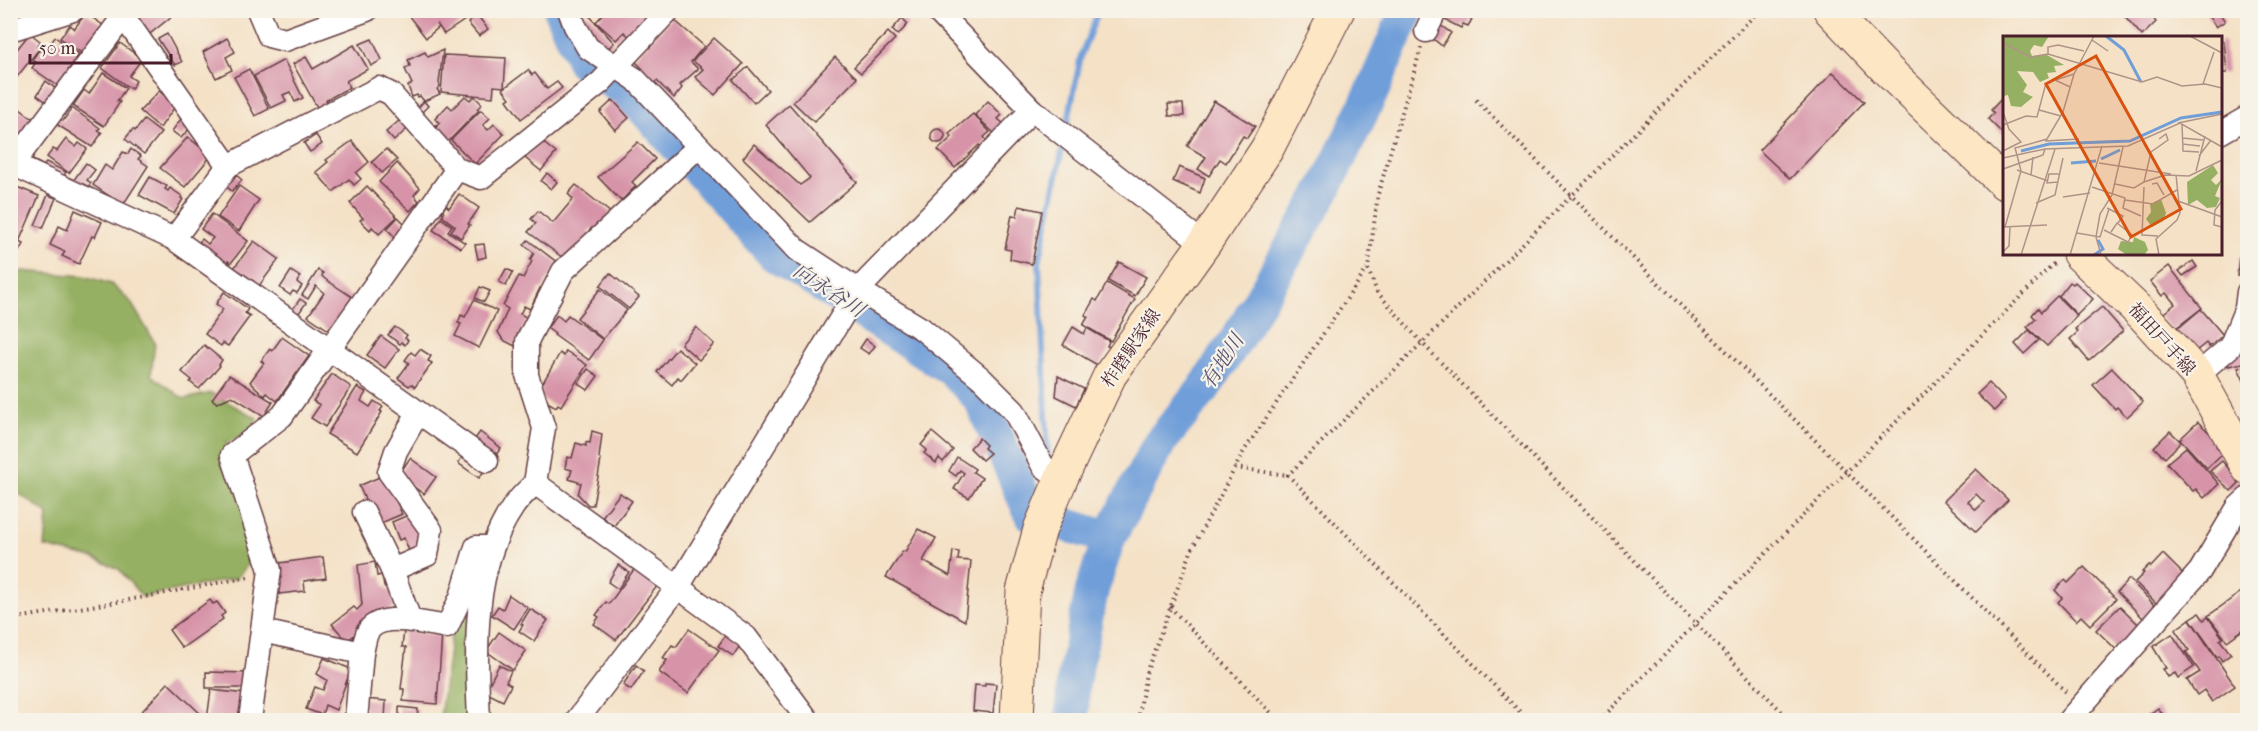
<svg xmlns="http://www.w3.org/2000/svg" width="2258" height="731" font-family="'IM FELL French Canon','Noto Serif JP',serif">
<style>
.forest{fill:#95b062;stroke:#706846;stroke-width:1.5}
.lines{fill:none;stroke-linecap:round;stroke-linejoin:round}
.stream{stroke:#709ed9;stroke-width:6}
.river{stroke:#709ed9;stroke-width:34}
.building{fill:#d794a9;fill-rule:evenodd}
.street-casing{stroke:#643c42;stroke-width:25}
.secondary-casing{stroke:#643c42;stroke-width:35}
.path{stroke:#643c42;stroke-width:4;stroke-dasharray:1.5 4.5;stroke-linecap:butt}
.street{stroke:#fff;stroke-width:22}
.secondary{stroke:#fce6c4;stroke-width:33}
.labels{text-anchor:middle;stroke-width:4.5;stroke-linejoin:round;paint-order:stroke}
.street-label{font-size:18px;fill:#4a1f2b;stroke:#f7f3e8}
.water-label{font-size:20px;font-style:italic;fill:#595271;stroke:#f7f3e8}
.inset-river{fill:none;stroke:#709ed9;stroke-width:3}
.inset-road{fill:none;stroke:#b09388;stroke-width:1.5}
.view{fill:#d8530f;fill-opacity:0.15;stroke:#d8530f;stroke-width:3}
.inset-edge{fill:none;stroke:#4a1f2b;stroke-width:3}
</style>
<rect width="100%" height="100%" fill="#f7f3e8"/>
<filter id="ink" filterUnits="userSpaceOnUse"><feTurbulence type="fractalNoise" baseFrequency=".0167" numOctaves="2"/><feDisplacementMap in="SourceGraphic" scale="12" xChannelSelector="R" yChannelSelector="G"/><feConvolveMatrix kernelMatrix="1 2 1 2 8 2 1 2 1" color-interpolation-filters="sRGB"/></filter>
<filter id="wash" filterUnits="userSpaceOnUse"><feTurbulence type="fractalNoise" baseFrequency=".008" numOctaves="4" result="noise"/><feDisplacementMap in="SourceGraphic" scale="24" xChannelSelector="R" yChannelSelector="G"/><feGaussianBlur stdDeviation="1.35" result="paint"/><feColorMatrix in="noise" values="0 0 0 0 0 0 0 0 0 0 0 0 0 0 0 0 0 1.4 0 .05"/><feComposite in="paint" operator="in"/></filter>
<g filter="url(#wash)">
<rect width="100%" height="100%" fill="#f4e1c6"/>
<!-- forest -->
<g class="forest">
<polygon points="22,271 84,276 111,284 130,301 155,343 151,375 184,399 211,393 257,418 252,432 226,443 259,550 237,578 142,597 119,569 93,558 45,547 48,514 11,488 10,282"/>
<polygon points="476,558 473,720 433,720 440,717 451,635"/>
</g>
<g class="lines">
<!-- stream -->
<g class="stream">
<polyline points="1066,131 1081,55 1099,10"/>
<polyline points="1048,456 1039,263 1064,141"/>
<polyline points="1017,483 1031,476"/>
</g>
<!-- river -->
<g class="river">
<polyline points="561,13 584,63 631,95 774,255 952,370 980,399 1031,514 1109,538"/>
<polyline points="1072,720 1073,683 1092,590 1109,538 1160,442 1202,391 1238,337 1324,190 1371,94 1407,10"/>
</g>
</g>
<g id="blocks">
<!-- building -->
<g class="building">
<polygon points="131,10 168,10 172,16 146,37"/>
<polygon points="404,10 480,10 444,34 437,24 439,27 426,38"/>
<polygon points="607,10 644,10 652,18 632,39 624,32 616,40 596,22"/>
<polygon points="1445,10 1464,10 1474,16 1468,26 1463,24 1461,28 1441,18"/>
<polygon points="2129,10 2146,10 2156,22 2142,36 2124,15"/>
<polygon points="2204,10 2225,10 2220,14 2225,21 2216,27"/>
<polygon points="86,13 104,26 83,54 60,38 70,25 74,29"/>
<polygon points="587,13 614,43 606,50 579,21"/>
<polygon points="477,15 488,29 479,36 468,23"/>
<polygon points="672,18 704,46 691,62 698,69 680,85 682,88 674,98 657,81 653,84 640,73 643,69 633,59"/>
<polygon points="902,18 908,24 898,35 892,30"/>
<polygon points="1440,25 1451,33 1442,46 1431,37"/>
<polygon points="888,32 895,39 861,73 854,67"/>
<polygon points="30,33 41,42 37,47 39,49 13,82 10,80 10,58"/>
<polygon points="167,34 182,62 175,65 158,39"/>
<polygon points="55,37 79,54 58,86 32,68 36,62 32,60 39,50 44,53"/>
<polygon points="227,38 235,52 226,57 232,70 216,78 203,52"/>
<polygon points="714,38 743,64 715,95 695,77 703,69 693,61"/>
<polygon points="372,39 382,60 371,66 360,44"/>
<polygon points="2220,41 2224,41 2227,73 2220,73"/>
<polygon points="120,43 142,59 129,76 136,81 131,89 102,68"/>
<polygon points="354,45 368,69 346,81 350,87 326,100 328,103 318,109 293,64 306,57 313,69"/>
<polygon points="443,50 439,83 440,86 437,89 440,94 424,101 428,106 421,113 417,109 424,101 420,96 418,97 417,95 412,97 408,86 412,84 405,69 410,66 408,60 425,52 428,57"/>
<polygon points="444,55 506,58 504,87 494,86 493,97 441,92"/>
<polygon points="835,57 857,78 814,122 793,102"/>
<polygon points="284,60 303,98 295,102 290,92 283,95 286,101 271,108 254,76"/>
<polygon points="748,67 768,90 754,103 733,80"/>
<polygon points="249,69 269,109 255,116 234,77"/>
<polygon points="528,70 532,75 535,73 547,89 557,82 562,88 521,119 507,100 510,98 503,89"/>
<polygon points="1833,72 1864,102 1790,179 1759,150"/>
<polygon points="103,73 126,88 117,101 120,102 104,126 73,106 84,90 89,94"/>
<polygon points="46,81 57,90 48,103 37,95"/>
<polygon points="159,91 176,105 160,128 140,111"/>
<polygon points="465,96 470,100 474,96 482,104 477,109 479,110 448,142 435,128 440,123 435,119 448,105 452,109"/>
<polygon points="2004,96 2004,135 1988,119 1994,113 1991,110"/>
<polygon points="613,100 629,118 615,130 600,112"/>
<polygon points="988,101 1002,115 998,119 1004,124 995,134 975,115"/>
<polygon points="1214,101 1255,126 1247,138 1243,136 1226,163 1220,159 1209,176 1198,169 1206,157 1187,146"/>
<polygon points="12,103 33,119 10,149 10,104"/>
<polygon points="789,104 857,182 810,222 743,158 754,144 800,185 810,178 766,125"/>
<polygon points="1168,104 1183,104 1184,116 1169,116"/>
<polygon points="72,108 100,128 98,130 102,133 92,147 53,122 57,116 63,121"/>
<polygon points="481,110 490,118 483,125 488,130 494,124 504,134 475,164 451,140"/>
<polygon points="973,114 990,132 984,137 987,141 981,147 979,145 955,168 938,150 952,137 949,134"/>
<polygon points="181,119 191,127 181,138 172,131"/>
<polygon points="144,120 161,133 144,154 125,139 133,129 135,131"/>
<polygon points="400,120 407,129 394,141 386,132"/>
<circle cx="938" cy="136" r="7"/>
<polygon points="316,135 322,144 310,152 304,143"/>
<polygon points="188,137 211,156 185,187 160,168"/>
<polygon points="66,139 76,147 79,143 87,149 69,173 47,157 53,149 57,151"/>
<polygon points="540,140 556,153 541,171 525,158"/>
<polygon points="352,141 369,162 356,173 361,179 354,185 349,179 333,192 316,172 328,162 326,160"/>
<polygon points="638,142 655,159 632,182 636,186 621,201 598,177"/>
<polygon points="131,149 141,156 138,159 148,166 123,205 93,185 105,165 112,170 123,152 128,154"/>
<polygon points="386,149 397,160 382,173 372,162"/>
<polygon points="31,159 44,166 46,162 66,172 62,179 29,161"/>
<polygon points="86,163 95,170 87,180 91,183 86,190 73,181"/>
<polygon points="397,163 420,188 414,195 419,201 410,211 379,182"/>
<polygon points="1179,167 1205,178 1200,193 1173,181"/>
<polygon points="234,173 242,180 232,191 224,185"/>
<polygon points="547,173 557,182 551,189 541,181"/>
<polygon points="150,177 167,186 165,189 168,191 170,188 182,196 181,198 183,199 174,214 139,195"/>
<polygon points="12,185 39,196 19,242 23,244 14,260 10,259 16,241 10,238 10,189"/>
<polygon points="576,185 611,213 596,231 592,228 588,232 590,234 566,260 528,232 536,223 531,219 538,211 553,223 573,199 568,194"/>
<polygon points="239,186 259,200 239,231 218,217"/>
<polygon points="367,186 397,217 379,234 372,227 370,230 360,220 363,218 350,203"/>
<polygon points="459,194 479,208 468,224 470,225 461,238 451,231 455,226 442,216 444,213 442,212 446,205 449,208"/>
<polygon points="48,195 56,198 43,228 35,225"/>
<polygon points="1019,206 1042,211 1032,264 1010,259 1011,250 1005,249 1012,215 1017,216"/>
<polygon points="75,210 102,222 95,237 92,236 79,264 62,256 65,252 50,245 59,226 67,230"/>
<polygon points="212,214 248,241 231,263 228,261 227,264 197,245 202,239 208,244 213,238 201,229"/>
<polygon points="398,217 406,225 395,237 387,229"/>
<polygon points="441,218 452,226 448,231 465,243 461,248 433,230"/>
<polygon points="528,240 558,263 542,289 540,288 530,309 524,306 520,314 528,318 515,346 503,340 498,332 508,309 503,306 519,276 523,278 532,261 530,260 534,253 524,245"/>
<polygon points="254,241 279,259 259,286 234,268"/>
<polygon points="484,244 486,257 478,259 475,245"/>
<polygon points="2239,257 2248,258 2248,277 2237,276"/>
<polygon points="2193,261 2197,267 2183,276 2179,271"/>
<polygon points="1119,262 1146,277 1135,296 1108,281"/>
<polygon points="2169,266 2202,308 2172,331 2160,316 2175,304 2166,293 2162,296 2150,281"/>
<polygon points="506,269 513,272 506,286 499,282"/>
<polygon points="318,270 323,273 322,276 325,279 352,297 330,331 308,316 324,293 316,286 308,299 302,295"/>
<polygon points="291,271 300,277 297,282 302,286 297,293 293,291 290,295 280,288"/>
<polygon points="610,273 639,297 629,309 600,286"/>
<polygon points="2070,282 2073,284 2075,282 2093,299 2077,315 2059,296"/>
<polygon points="1107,283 1135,299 1111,341 1083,325 1088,317 1085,315 1094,299 1097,301"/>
<polygon points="480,287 490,291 484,302 475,298"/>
<polygon points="600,289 627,310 603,339 577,318"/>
<polygon points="224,292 248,309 245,313 250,316 228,346 223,343 221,346 205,334 223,309 216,304"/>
<polygon points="2057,296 2077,316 2047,346 2027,327 2036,319 2032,315 2038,308 2041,312"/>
<polygon points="300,299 306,303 296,317 290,313"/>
<polygon points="474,300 497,311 479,348 455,336 461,324 458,323 461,315 465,317"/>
<polygon points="2102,307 2123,331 2089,361 2070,339 2078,332 2075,329"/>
<polygon points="2201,309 2223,335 2209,347 2206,343 2196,351 2174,332"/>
<polygon points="557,315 564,321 568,315 603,340 589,360 554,335 555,334 547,328"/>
<polygon points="395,327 407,335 405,338 408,340 405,345 401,342 400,344 388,335"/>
<polygon points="696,327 714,344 699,360 681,344"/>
<polygon points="1073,327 1084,334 1087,328 1109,341 1107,346 1110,347 1099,366 1063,345"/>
<polygon points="2029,330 2039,340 2024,354 2015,344"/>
<polygon points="381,336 399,349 385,368 367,355"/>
<polygon points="282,337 309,356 277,401 267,393 265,396 250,382 264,363 261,361 270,349 272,351"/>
<polygon points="866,339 875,346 869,354 860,348"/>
<polygon points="204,345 222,360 219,365 220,366 199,389 190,382 192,380 182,372"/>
<polygon points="2246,347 2248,362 2228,366 2225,351"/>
<polygon points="677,348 695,363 681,380 678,377 672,385 657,372"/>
<polygon points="420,349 431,356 428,361 432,363 415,387 411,384 409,386 398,378 409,363 405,360 411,352 415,355"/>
<polygon points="566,351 587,365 561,406 558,404 556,407 542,399 541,386 560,353 564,356"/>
<polygon points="2248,364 2248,394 2245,388 2247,387 2238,368"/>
<polygon points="2112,368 2143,402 2127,417 2117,407 2115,409 2093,385"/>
<polygon points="588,369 598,376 588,390 578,383"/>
<polygon points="332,374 351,387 325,427 311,418 320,405 313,401"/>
<polygon points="229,375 273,402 264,416 232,396 217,403 212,399"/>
<polygon points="1058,376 1084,389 1076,406 1056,396"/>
<polygon points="1989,383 2005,400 1994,411 1977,394"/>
<polygon points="357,387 366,392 361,401 370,407 374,401 383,407 380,411 382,412 357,452 327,434"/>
<polygon points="2198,422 2220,443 2216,446 2223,453 2207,468 2180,439"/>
<polygon points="592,431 602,434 599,458 601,460 593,505 588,505 578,494 581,483 569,479 572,470 565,468 567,457 572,458 576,443 586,446 586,442 590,443"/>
<polygon points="2170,431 2181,442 2165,458 2154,447"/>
<polygon points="480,432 501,448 479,478 458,463"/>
<polygon points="932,432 953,450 943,462 939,458 936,463 924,453 927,450 921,445"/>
<polygon points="979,438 986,445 984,448 990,453 982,460 970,448"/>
<polygon points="2186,447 2219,484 2204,498 2196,489 2193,491 2167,463"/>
<polygon points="957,457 975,469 973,472 982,478 969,498 954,489 964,473 960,470 956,476 949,471"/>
<polygon points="410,458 436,477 424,494 398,476"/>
<polygon points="2222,461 2240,482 2231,491 2210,471"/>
<path d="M1976 469 2008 500 1976 532 1944 501ZM1976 494 1984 502 1976 510 1968 502Z"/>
<polygon points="384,475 402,514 372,527 368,506 359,486"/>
<polygon points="620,493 632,501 614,526 602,517"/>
<polygon points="413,513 426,547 410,553 404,538 399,540 392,522"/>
<polygon points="918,529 936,538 923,561 950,576 953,551 959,552 958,560 971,561 965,621 886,577 903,551 905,552"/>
<polygon points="2163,554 2188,579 2160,607 2135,582 2144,573 2142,572 2149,565 2151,567"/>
<polygon points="323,557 326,578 304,581 305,591 279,594 276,578 282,578 280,563"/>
<polygon points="375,562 377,576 382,575 384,587 387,587 387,590 392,590 394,608 391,608 391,611 370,615 356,627 359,631 347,641 332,624 354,607 357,610 362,605 358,565"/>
<polygon points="618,565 629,572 618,589 608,582"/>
<polygon points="2084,567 2116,599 2090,625 2081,616 2076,621 2058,602 2062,598 2055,590 2065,580 2068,583"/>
<polygon points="635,568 658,585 616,640 594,624 599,617 596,615 606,602 609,604"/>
<polygon points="2129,579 2160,611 2148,623 2117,592"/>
<polygon points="2241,592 2248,601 2248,626 2227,641 2208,616"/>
<polygon points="509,595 528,608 514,629 492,615 498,606 503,609"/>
<polygon points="210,600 213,604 217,602 225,613 221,616 223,619 182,648 169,630"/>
<polygon points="2120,606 2145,631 2122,655 2096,630"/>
<polygon points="530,609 548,620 534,641 519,631 523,625 521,624"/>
<polygon points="2199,613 2204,620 2208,617 2223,638 2220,640 2231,654 2222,661 2219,656 2217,657 2190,619"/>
<polygon points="2190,619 2235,686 2212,702 2204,690 2197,695 2187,680 2200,672 2186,652 2189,650 2175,630"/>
<polygon points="689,629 719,650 688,693 659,672 667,660 663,658 672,645 676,647"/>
<polygon points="404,631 442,635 437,704 403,701 404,689 401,689 406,647 402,647"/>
<polygon points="499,632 526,651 513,670 486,651"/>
<polygon points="727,633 741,644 733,656 718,646"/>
<polygon points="2172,634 2194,667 2178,678 2175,673 2168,677 2163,669 2166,668 2153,647"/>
<polygon points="324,658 351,669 336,710 325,705 322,715 306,709 315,687 323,690 327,680 317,674"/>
<polygon points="499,665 511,671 506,682 511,685 503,701 485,692"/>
<polygon points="636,665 644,671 631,690 623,685"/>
<polygon points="206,672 248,673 247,688 206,688"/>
<polygon points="168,683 205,718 202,720 134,720"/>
<polygon points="985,683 996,684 993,713 973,711 975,685 985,686"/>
<polygon points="211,690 246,694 244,711 239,711 238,720 207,720"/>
<polygon points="364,699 386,701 385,720 365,720"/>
<polygon points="399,707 418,709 417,720 399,720"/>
<polygon points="2158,708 2167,720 2141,720"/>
</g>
</g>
</g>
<g filter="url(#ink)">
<use href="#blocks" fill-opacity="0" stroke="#643c42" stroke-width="1.5"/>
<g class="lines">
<defs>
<g id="street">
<polyline points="119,10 228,166"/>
<polyline points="258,10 269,36 285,40 367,10"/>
<polyline points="569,10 575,26 588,48 635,79 797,250 858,290 922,329 981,378 1014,411 1043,466 1061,479"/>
<polyline points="936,10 1032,110 1204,244"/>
<polyline points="10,25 13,29 73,10"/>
<polyline points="1426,31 1436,10"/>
<polyline points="2220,133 2248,117"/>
<polyline points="698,147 563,271 527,341 527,375 544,428 535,483 746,637 808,720"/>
<polyline points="10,163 174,239 487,461"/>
<polyline points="13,164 123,17"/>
<polyline points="174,239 228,166 379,88 391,94 457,169 481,178 601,82 669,10"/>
<polyline points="2197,375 2230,347 2246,308 2248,292"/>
<polyline points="364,512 392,570 410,620"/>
<polyline points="392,570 427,555 431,530 389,472 396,451 418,413"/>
<path d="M262 631 362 653C364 646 365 635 369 630 383 611 427 624 447 627L461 597 476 547H492"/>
<polyline points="250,720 270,570 232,455 282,416 457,169"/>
<polyline points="356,720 362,653"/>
<path d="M479 720C476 649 471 569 513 507 519 498 528 490 535 483"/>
<polyline points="577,720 678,587 858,290 1032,110"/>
<polyline points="2069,720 2200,571 2238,507 2248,498"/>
</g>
<g id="secondary">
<polyline points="1830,10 1886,69 2004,183"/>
<polyline points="2079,254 2143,315 2197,375 2248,468"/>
<polyline points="1017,720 1023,591 1040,529 1061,479 1110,375 1204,244 1267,149 1338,10"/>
</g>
</defs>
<!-- street casing -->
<use href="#street" class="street-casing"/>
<!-- secondary casing -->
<use href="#secondary" class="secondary-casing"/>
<!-- path -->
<g class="path">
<polyline points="1421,48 1378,194 1368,269 1377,292 1422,343 1790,720"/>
<polyline points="1476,100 2068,694"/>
<polyline points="1235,468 1288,475"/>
<polyline points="1170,607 1278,720"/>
<polyline points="10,619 123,601 249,577"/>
<polyline points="1138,720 1146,673 1192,549 1244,451 1367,269"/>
<polyline points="1528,720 1288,475 1760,10"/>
<polyline points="1600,720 2055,262"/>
</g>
<!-- street -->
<use href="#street" class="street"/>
<!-- secondary -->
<use href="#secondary" class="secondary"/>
</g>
</g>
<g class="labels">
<!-- street labels -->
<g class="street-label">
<text transform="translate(2162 339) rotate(48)" y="6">福田戸手線</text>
<text transform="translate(1131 348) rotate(-56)" y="6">柞磨駅家線</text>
</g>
<!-- water labels -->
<g class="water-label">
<text transform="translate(829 290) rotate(33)" y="7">向永谷川</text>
<text transform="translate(1222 361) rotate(-57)" y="7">有地川</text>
</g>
</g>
<!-- overview -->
<g transform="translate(2003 36)">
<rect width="219" height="219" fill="#f4e1c6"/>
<path d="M0 0H46L39 11 31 9 27 15 29 20 44 19 61 29 51 30 53 36 44 37 46 42 37 46 30 36 14 35 24 49 20 56 30 61 18 71 8 70 5 59 0 60ZM210 129 215 137 208 144 213 149 219 143 212 160 217 162 213 171 204 172 194 164 185 169 184 146ZM158 163 163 177 160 185 149 191 143 183 148 176 147 168ZM131 201 142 206 145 214 141 219H124L115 213 118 205 130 206Z" fill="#95b062"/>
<path class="inset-river" d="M103 0 121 14 138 46M18 115 46 108 127 105 178 82 219 76M98 123 117 114M68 127 93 125M91 219 100 213 95 204"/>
<path class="inset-road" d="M187 0 219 17M89 4 105 15M0 7 28 21 45 18 139 46 154 41 179 50 202 48 219 52M45 18V11L55 9 81 15M50 43 67 51M200 48 211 16M36 74 58 80M0 76 6 93 18 106 0 115M175 87 219 78M179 88 180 115 196 116M0 89 23 80 34 81 43 47 71 38M179 102 200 104M42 105 76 103M179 108 197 110M14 119 12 112 44 103 60 76 71 38 91 0M196 120 208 104M0 122 42 113 125 110 177 87 219 111M96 127 168 138M0 133 40 119 42 113M14 134 45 145M193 135 202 100M28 139 30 121M55 146 44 147 46 138H56M141 146 162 139 186 140 219 124M112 148 131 152 141 146 148 116 165 104 163 98 156 103M149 148 154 147 161 159M89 151 122 162 120 172 138 180M141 151 139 199 155 200M60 161 87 157M122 164 150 168 174 154M175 165 219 181M219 165 212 174 211 189 219 191M33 167 52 159 60 122M104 172 120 180 115 187M0 191 44 189M2 191 18 135 14 119M101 194 125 206 129 199 114 187 108 196M74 197 97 201 106 173M0 216 6 210 7 191M18 219 52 113M67 219 99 110M98 219 93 201 97 178 109 159 120 111M156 219 153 203 174 184 177 177 173 139"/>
<path class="view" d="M93 20 178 173 128 201 43 48Z"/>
<rect width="219" height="219" class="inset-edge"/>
</g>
<!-- margin -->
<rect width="2258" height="731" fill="none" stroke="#f7f3e8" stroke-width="36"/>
<!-- scale -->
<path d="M30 54v9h141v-9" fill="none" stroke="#4a1f2b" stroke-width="3"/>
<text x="39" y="54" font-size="18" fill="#4a1f2b" stroke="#f7f3e8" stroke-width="4.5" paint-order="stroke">50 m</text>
</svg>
